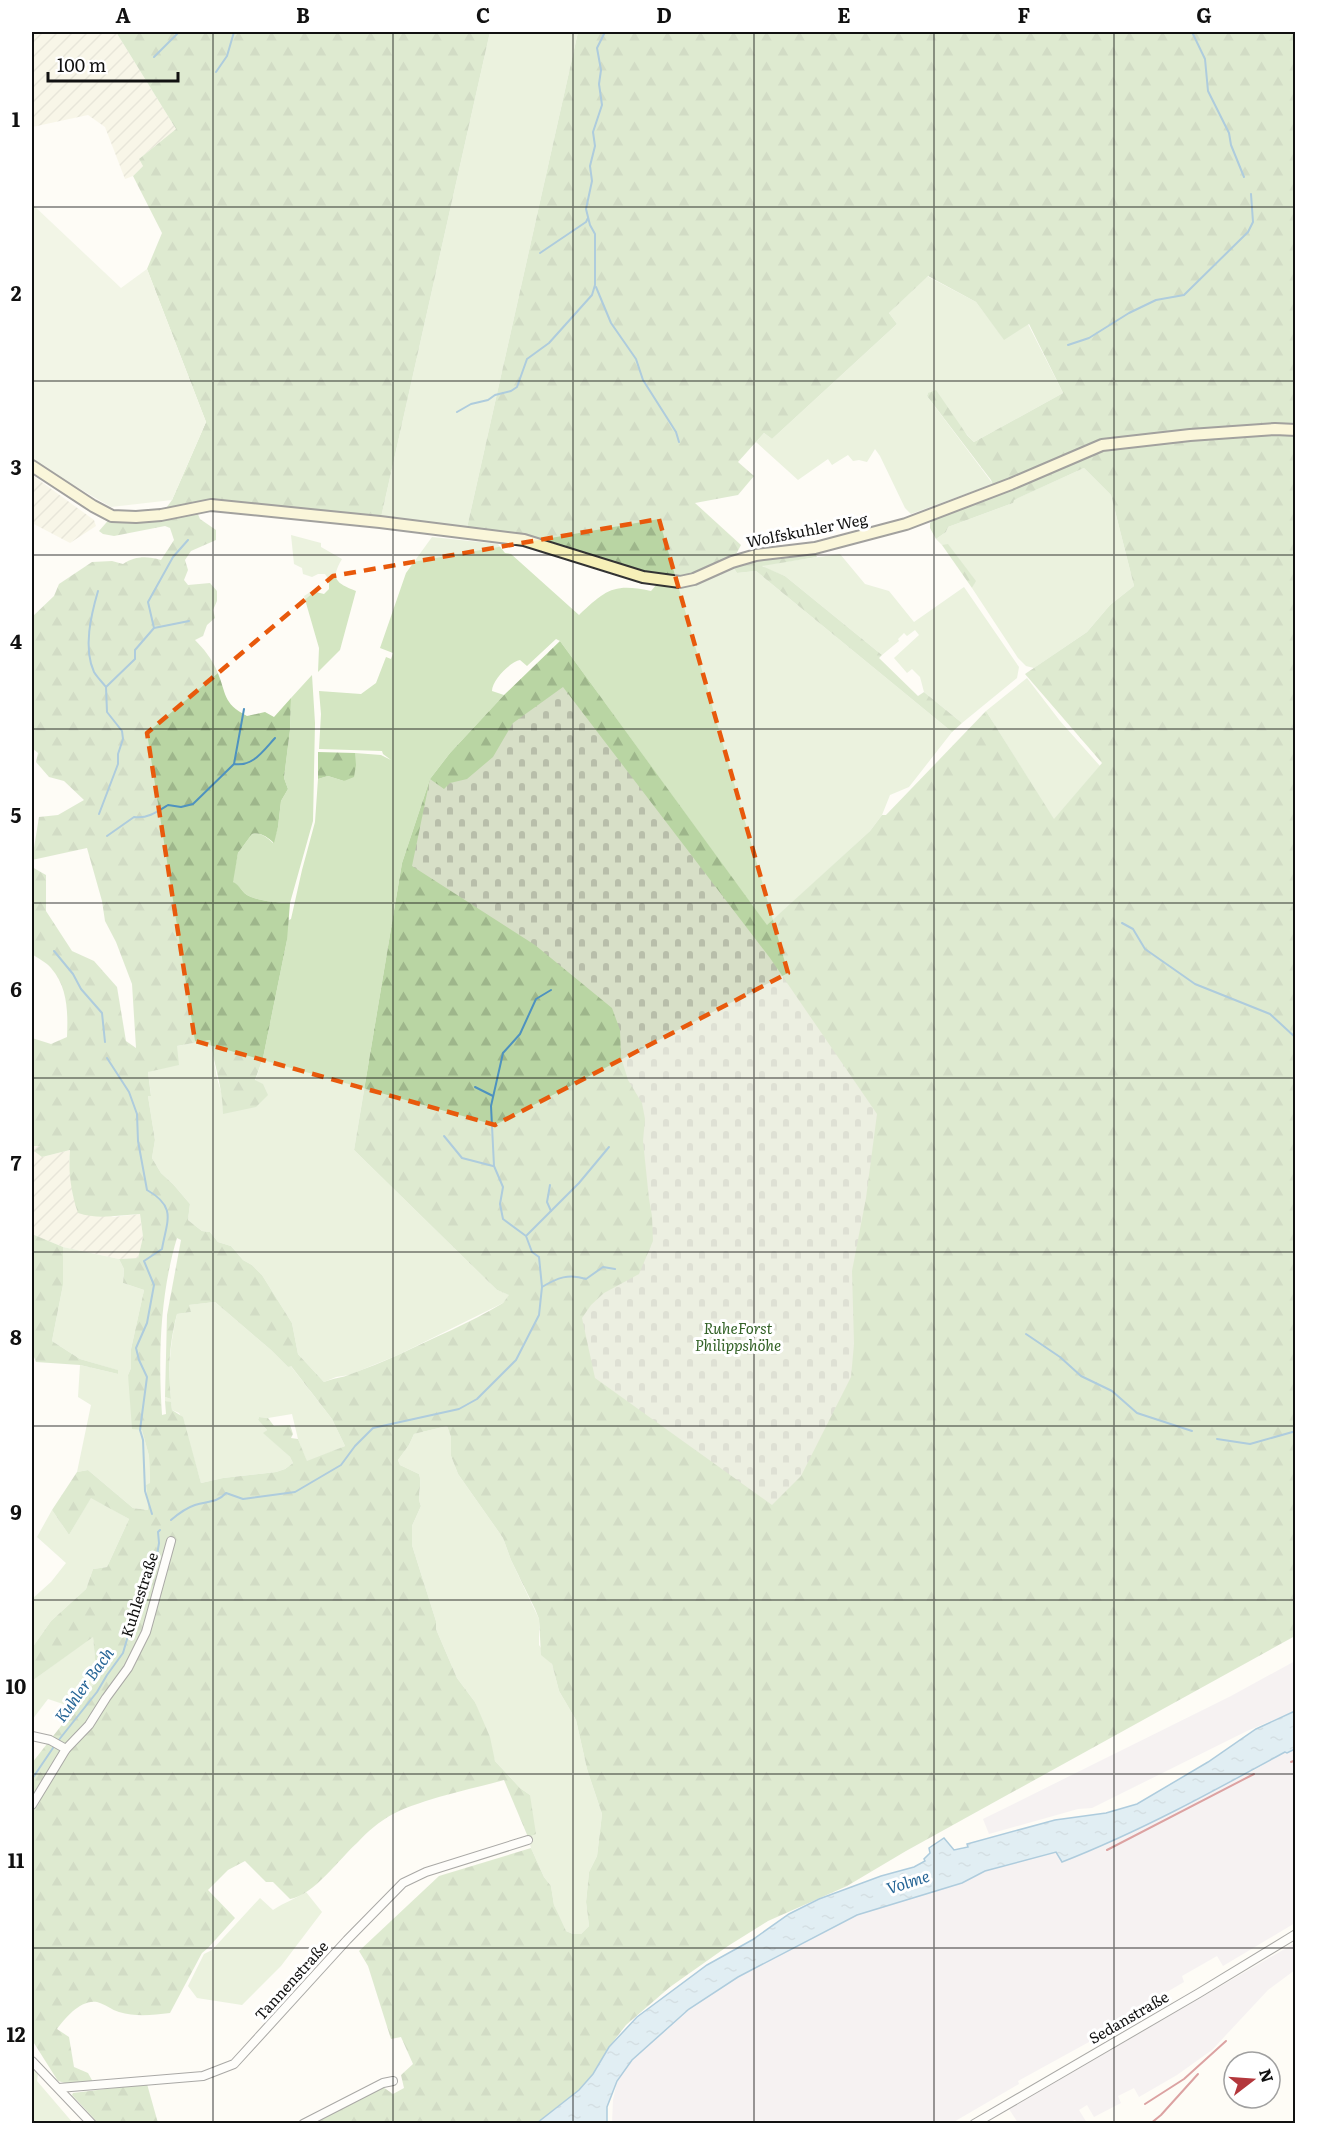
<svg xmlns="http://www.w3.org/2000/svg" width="1327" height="2155" font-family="Literata,serif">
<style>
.industrial{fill:#ede7ee}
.farmland{fill:url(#farmland-furrows)}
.grass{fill:#d4e6c2}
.forest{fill:url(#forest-firs);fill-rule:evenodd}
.cemetery{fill:url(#cemetery-stones)}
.pitch{fill:#e4eed2}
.water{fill:url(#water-ripples);stroke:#4e92bf;stroke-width:1.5}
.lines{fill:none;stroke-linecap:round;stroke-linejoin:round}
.stream{stroke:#4e92bf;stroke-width:2}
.street-casing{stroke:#444;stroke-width:10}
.secondary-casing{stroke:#333;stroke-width:14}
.street{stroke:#fff;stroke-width:8}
.secondary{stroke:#f6f0b8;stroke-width:10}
.rail{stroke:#b3373c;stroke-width:2}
.marked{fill:none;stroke:#e8590c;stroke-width:4.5;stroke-dasharray:12 8;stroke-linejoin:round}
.grid{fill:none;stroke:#111;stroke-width:1.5;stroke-opacity:0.55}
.labels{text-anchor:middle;stroke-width:6;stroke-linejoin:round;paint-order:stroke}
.street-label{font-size:15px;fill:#111;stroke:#fff}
.park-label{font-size:15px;font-style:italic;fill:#336227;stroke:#fff}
.water-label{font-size:16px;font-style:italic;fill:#266596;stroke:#fff}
.neatline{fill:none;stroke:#111;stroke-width:2}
.grid-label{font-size:20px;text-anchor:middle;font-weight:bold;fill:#111}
</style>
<defs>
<pattern id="farmland-furrows" width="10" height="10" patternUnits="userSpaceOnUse" patternTransform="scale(1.5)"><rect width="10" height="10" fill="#f2f0d7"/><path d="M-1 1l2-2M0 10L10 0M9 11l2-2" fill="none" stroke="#cecdb8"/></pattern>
<pattern id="forest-firs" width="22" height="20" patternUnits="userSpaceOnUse" patternTransform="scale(1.5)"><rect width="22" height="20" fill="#b9d5a3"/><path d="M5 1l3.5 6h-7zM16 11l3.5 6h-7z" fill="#9eb68b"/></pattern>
<pattern id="cemetery-stones" width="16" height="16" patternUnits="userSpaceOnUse" patternTransform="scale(1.5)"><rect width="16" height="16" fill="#d7dfc7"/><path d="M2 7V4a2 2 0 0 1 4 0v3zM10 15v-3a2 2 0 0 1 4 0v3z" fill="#b8beaa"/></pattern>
<pattern id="water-ripples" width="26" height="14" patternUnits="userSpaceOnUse" patternTransform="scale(1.5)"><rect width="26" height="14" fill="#bfdef0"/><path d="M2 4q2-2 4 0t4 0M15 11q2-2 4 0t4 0" fill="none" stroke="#a3bdcd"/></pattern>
</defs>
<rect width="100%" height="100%" fill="#fefcf6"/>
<!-- industrial -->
<g class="industrial">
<polygon points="1295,1661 1295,1711 1247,1731 1092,1808 1078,1809 989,1834 983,1819 1231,1696"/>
<polygon points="1295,1749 1295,1923 1223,1966 1217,1956 1182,1976 1184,1982 1107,2027 1109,2031 1018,2081 1019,2084 952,2123 612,2124 613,2100 617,2081 632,2060 689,2009 738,1977 857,1915 962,1883 985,1871 1056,1852 1063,1862 1103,1846 1251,1772 1285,1752 1287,1753"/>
<polygon points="1295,1943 1295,1970 1268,1990 1212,2050 1177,2075 1139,2097 1134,2088 1118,2096 1121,2103 1094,2117 1087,2105 1079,2110 1087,2123 1077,2123 1075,2120 1070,2123 1018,2123 1009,2109"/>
</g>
<!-- farmland -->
<g class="farmland">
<polygon points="32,32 116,32 176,129 139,159 143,166 133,176 125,179 105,127 88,115 32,127"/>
<polygon points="32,475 94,520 96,526 70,543 32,523"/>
<polygon points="41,1145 42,1157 70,1150 69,1162 73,1197 113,1217 140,1214 143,1237 138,1258 119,1259 63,1247 32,1234 32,1146"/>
</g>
<!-- grass -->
<g class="grass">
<polygon points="490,32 578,32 466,532 380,522"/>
<polygon points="927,276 976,302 1004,339 1028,324 1063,393 974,442 928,393 927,396 993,484 911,514 905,508 880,456 875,449 867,462 859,460 853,461 848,455 832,465 828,459 798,480 756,442 764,433 772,439 897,324 889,313"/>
<polygon points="1084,468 1111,495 1134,586 1110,605 1087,632 1034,668 1026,666 1018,658 972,588 975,581 948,545 942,545 936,539 946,532 948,527 1013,503 1013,500"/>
<path d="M291 535 321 543V547L342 559C330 579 336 583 356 591L340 650 318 672 319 648 304 596 312 591 324 594 329 589V580L325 574H318L312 577 303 574 302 568 294 564Z"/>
<path d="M432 537 498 544 505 553 511 554 579 615C606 590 613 583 651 591L657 584 674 585 733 567 737 573 756 571 952 732 909 787 890 795 882 815 870 831 767 926 560 641 556 639 527 666 520 660C510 662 492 680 492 691L504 695 450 753 430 779 402 863 354 1150 497 1290 510 1295 503 1303 398 1355 349 1375 336 1377 324 1382 298 1354 292 1323 262 1275 252 1265 243 1260 231 1246 218 1242 210 1232 202 1231 188 1220 190 1204 173 1184 161 1173 152 1158 155 1140 148 1096 151 1095 148 1072 177 1046 210 1040 217 1078 223 1098 255 1081 263 1058 287 940V921L291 919 302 870 315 822 318 779 328 776 344 781 355 771V753L381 755 391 760 383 754 382 751 319 749 321 714 319 691 361 694 376 683 386 657 391 659 393 653 380 648 406 573Z"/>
<polygon points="840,554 865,584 889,591 914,622 964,587 1019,667 1017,678 962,723 924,692 920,677 912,669 907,673 894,658 919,635 915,630 907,636 904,633 898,639 899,641 882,655 785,576 765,568 762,565"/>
<path d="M312 675 315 723 313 821 290 903C279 903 257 901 247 895 241 891 240 885 232 882L238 853 252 834C261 832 266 837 273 843L278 827 281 801 288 789 284 778 290 730 291 698Z"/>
<polygon points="1027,678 1060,721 1100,766 1054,820 986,711"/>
<polygon points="63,1247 119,1259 124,1269 123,1283 144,1290 131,1349 131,1368 128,1375 149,1456 150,1484 146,1485 148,1510 133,1508 88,1470 77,1472 91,1405 78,1397 80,1365 118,1374 117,1370 80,1359 52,1341 63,1285"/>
<path d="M215 1302 271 1350 288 1367 290 1365 332 1419 345 1446 307 1462 298 1439 292 1414 268 1418 259 1417 258 1420 267 1430 264 1433 290 1457 293 1463 285 1469 276 1472 223 1478 201 1483 185 1428V1424L179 1413 172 1410 171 1403 165 1401V1397L171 1399C168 1368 170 1344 177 1314L191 1312 188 1305Z"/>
<path d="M447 1426 451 1437V1456L458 1474 503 1538 511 1560 539 1619V1645L552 1664 559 1691 576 1720 587 1769 602 1814 597 1856 589 1872 586 1902 589 1926 581 1934H573L566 1931 560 1922 554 1905 551 1886 544 1877 531 1848 528 1837 530 1795 520 1788 495 1761 475 1702 457 1678 436 1629V1621L412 1545V1526L421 1506C416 1495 423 1485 419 1474L400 1465 398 1460 409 1445 414 1434Z"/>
<polygon points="91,1497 129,1519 107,1567 93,1569 86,1589 51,1621 32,1648 32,1599 51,1582 66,1563 37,1537 52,1510 69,1535"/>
<polygon points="93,1636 97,1680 75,1708 48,1699 32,1720 32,1681"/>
<path d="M306 1892 322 1912 281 1966 242 2005 197 1998 188 1986 204 1954 212 1950 260 1898 273 1910C285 1902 295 1899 306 1892Z"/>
<polygon points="32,2068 38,2074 37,2081 73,2123 32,2123"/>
</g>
<!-- forest -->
<g class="forest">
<path d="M116 32H490L380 522 195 507 200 519 216 530V540L191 551 185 560 188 570 184 580 188 585 210 583 217 591V601L213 610 215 618 207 625 203 636 195 640C204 649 212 659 217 671 227 694 222 703 247 716L265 712 274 717 291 698 290 730 284 778 288 789 281 801 278 827 274 843C267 837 261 832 252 834L238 853 233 882C240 885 241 891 247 895 257 901 279 903 290 903L287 940 263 1058 255 1080 263 1084 268 1095 256 1107 223 1114C223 1089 214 1064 210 1040L177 1046 179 1065 148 1072 151 1096H148L155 1140 152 1158 161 1173 173 1184 190 1204 188 1220 202 1231 210 1232 218 1242 231 1246 243 1260 252 1265 262 1275 292 1323 298 1354 324 1382C333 1378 342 1378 351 1374 366 1368 383 1362 398 1355 433 1338 470 1323 503 1303L509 1295 497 1290 354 1150 402 863 430 779 450 753 504 695 560 641 767 925 870 831 882 815H886L986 711 1054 819 1102 763 1025 674 1087 632 1110 605 1134 586 1111 495 1084 468 1014 500 1013 503 948 527 946 532 936 539 930 528V523L934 519 997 494 991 480 927 396 928 393 936 390 967 435 974 442 1063 393 1029 324 1004 340 976 302 928 276 889 313 897 324 772 439 764 433 738 462 754 476 738 495 695 503 741 545 732 562 680 582 571 554 466 532 578 32H1295V1636L906 1851 847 1886 768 1921 728 1946 670 1987 626 2025 609 2047 593 2074 579 2090 537 2123H310L383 2087 393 2094 404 2088 401 2075 413 2064 401 2037 391 2039 368 1966 359 1951 439 1876 531 1848 544 1877 551 1886 554 1905 566 1931 573 1934H581L589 1926 586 1902 589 1872 597 1856 602 1814 587 1769 576 1720 559 1691 552 1664 541 1655 539 1619 535 1609 511 1560 503 1538 458 1474 451 1456V1437L447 1426 414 1434 409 1445 398 1460 400 1465 419 1474C423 1485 416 1495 421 1506L412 1526V1545L436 1621V1629L457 1678 475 1702 490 1737 495 1761 520 1788 530 1795 536 1834 528 1837 504 1780C472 1789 422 1799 393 1814 380 1821 367 1832 357 1843 340 1858 313 1896 290 1899L273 1882H266L245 1861 228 1870 208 1890 235 1918 208 1948 202 1953 170 2013C153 2015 136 2017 119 2012 112 2010 105 2004 97 2002 81 1999 65 2018 57 2029L69 2037 74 2067 88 2073 93 2082 68 2084 58 2081 32 2040V1763L97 1680 93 1637 32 1681V1648L51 1621 86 1589 93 1569 107 1567 129 1519 91 1498 69 1535 52 1510 77 1472 88 1470 133 1508 148 1510 146 1485 150 1483 149 1456 142 1430 132 1429 128 1375 131 1368V1349L144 1290 123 1283 124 1269 119 1259 138 1258 143 1237 140 1214C119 1215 98 1220 78 1213 71 1193 68 1171 70 1150L42 1157 34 1151 40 1146H32V1038L51 1044 67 1037C68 1013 68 987 51 968 46 962 37 958 32 954V867L46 875V911L72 951 94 961 117 987 126 1041 136 1048 132 984 116 942 105 921 102 901 87 848 32 860 39 817 58 815 84 800 64 781 49 777 36 762 38 753 32 748V617L54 596 59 584 92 562 112 561 123 564C136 556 146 556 161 560L174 540 170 528 165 526 114 536 103 534 99 531 112 516 161 515 172 500 206 422 147 269 162 233 133 176 143 166 139 159 176 129ZM177 1238 181 1240 167 1315 165 1397 171 1399C168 1368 169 1345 177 1314L191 1312 189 1305 215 1302 271 1350 288 1367 291 1366 332 1419 345 1446 307 1461 298 1439 291 1438 293 1434 290 1425 274 1426 268 1418 259 1417 258 1420 267 1430 263 1433 290 1457 293 1463 285 1469 276 1472 223 1478 201 1483 183 1417 172 1410 171 1402 165 1401 166 1414 162 1415C158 1357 160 1294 177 1238Z"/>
<polygon points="948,544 976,581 972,588 942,545"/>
<polygon points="815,553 817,557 762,566 785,576 882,655 879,658 918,696 924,692 962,723 952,732 756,571 737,573 733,567 752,561"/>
<polygon points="318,752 355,753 356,765 354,777 344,781 328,776 318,779"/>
<polygon points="32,1234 63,1247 63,1285 52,1341 80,1359 118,1370 118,1374 80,1365 36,1362 32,1352"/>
<polygon points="147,2084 158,2123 98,2123 72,2095 73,2093"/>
</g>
<!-- cemetery -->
<polygon class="cemetery" points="563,687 770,958 877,1114 866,1198 852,1271 854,1344 851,1377 801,1476 772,1505 595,1378 582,1318 591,1305 604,1293 639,1274 653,1241 652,1216 649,1199 643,1141 645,1119 642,1103 628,1080 621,1057 620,1030 612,1008 535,945 412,866 430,779 444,789 450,783 467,779 493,757 513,723"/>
<!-- pitch -->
<polygon class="pitch" points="32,204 121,288 147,269 206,422 172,500 111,507 32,461"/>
<!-- water -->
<path class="water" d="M1295 1711V1749L1287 1753 1285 1752C1212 1792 1139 1832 1062 1862L1056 1852 985 1871 962 1883 857 1915 738 1977 689 2009 632 2060 617 2081 607 2107V2123H537L579 2090 593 2074 609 2047 637 2017 707 1965 752 1940 789 1914 819 1899 881 1876 914 1867 925 1861 924 1859 930 1853 929 1848 944 1838 954 1850 968 1847 967 1844 1055 1820 1106 1813 1137 1804 1208 1762 1256 1729Z"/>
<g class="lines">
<!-- stream -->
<g class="stream">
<polyline points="1192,32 1205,59 1208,91 1229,133 1231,145 1244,177"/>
<polyline points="154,57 179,32"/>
<polyline points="216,72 227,56 234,32"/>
<polyline points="540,253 586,222 588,218"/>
<polyline points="596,287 611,323 636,359 643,380 676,432 679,442"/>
<polyline points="1068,345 1089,338 1129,313 1156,300 1184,295 1248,232 1253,222 1251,194"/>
<polyline points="457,412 471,404 488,400 495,395 511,391 517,387 527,359 549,343 592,295 595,285 595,234 590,225 586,209 592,181 590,166 595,146 593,132 602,105 599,84 601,70 597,48 605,32"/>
<path d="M98 591C91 615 83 648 94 672 97 677 102 682 106 687"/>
<polyline points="154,628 189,621"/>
<polyline points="234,764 244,709"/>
<polyline points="99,814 118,764 118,754 123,739 122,731 107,712 106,687 135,659 135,650 154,628 148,602 173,557 188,540"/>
<path d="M107 836 134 817C147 819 157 812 168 805L181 807 193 804 234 764C253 767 263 751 275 738"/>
<polyline points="1122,923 1133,929 1145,949 1195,984 1270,1014 1296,1038"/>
<polyline points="54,951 73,974 81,989 102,1013 105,1042"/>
<path d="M107 1058 129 1092 137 1114 138 1141 147 1190C177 1207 167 1220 162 1249L144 1261 154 1285 147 1323 136 1348 139 1360 147 1377 140 1430 143 1440 145 1491 152 1514"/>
<polyline points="475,1087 493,1096"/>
<polyline points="444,1136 462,1158 493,1166"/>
<polyline points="550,1185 547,1202 551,1211"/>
<polyline points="527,1235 579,1183 609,1147"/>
<path d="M542 1287C557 1278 569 1273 586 1279L603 1267 615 1269"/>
<polyline points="1026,1334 1060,1357 1081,1376 1112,1391 1137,1413 1192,1431"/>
<polyline points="1217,1439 1250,1444 1296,1431"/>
<path d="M171 1520C178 1514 186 1508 195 1505 207 1501 217 1503 226 1493L243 1499 295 1492 341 1465 355 1446 373 1428 459 1409 477 1399 516 1360 539 1315 542 1287 539 1257 532 1252 526 1236 503 1219 500 1204 503 1187 494 1166 491 1106 503 1053 520 1034 536 999 551 990"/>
<polyline points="58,1741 97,1692 107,1675 123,1653 132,1622 142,1603 155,1567 159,1543 158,1532 160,1530"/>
<polyline points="32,1779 55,1745"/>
</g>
<defs>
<g id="street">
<polyline points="32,1736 50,1740 66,1749"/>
<polyline points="32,1805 66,1749 89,1725 106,1698 128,1668 146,1632 171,1541"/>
<polyline points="32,2061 92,2124"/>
<polyline points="59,2088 203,2076 234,2064 347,1940 403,1883 426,1872 528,1840"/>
<polyline points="303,2124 383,2083 393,2081"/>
<polyline points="974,2124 1199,1993 1296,1934"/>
</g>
<polyline id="secondary" points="32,466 93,506 112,516 136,517 161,515 211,505 380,522 524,540 643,577 680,582 694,579 732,562 756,555 815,548 906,524 1011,484 1102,445 1190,435 1275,429 1296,430"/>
</defs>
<!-- street casing -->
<use href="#street" class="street-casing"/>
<!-- secondary casing -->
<use href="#secondary" class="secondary-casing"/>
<!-- street -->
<use href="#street" class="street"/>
<!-- secondary -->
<use href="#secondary" class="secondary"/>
<!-- rail -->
<g class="rail">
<polyline points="1291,1762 1296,1760"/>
<polyline points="1107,1850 1254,1774"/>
<polyline points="1145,2104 1184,2079 1226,2041"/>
<polyline points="1150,2124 1161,2115 1198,2074"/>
</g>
</g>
<!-- marked area -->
<path d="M0 0H1327V2155H0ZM659 519 788 973 495 1125 195 1041 147 733 333 576Z" fill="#fefcf6" fill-opacity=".55" fill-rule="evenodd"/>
<path class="marked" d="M659 519 788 973 495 1125 195 1041 147 733 333 576Z"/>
<!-- grid -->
<path class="grid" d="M213 32V2124M393 32V2124M573 32V2124M754 32V2124M934 32V2124M1114 32V2124M32 207H1296M32 381H1296M32 555H1296M32 729H1296M32 903H1296M32 1078H1296M32 1252H1296M32 1426H1296M32 1600H1296M32 1774H1296M32 1948H1296"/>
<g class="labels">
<!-- street labels -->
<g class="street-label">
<text transform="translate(807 531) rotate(-11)" y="5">Wolfskuhler Weg</text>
<text transform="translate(140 1595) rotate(-72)" y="5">Kuhlestraße</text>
<text transform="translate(292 1981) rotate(-48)" y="5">Tannenstraße</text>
<text transform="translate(1129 2018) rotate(-30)" y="5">Sedanstraße</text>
</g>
<!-- park labels -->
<g class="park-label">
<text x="738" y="1334">RuheForst<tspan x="738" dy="17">Philippshöhe</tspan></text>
</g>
<!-- water labels -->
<g class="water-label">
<text transform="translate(84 1685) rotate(-54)" y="6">Kuhler Bach</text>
<text transform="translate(908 1882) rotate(-18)" y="6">Volme</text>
</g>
</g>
<!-- border -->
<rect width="1327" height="2155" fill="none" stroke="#ffffff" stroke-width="66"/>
<!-- north arrow -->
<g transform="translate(1252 2080) rotate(73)"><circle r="28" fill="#ffffff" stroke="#a0a0a0" stroke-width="1.5"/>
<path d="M0-4.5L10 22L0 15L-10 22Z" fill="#b3373c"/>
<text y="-9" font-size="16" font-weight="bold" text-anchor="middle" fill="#111111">N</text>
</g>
<!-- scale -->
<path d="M48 72v9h130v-9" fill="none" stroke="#111111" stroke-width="3"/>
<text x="57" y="72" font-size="18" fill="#111111" stroke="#ffffff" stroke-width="4.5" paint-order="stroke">100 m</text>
<rect x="33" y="33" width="1261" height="2089" class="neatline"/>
<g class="grid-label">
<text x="123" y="23">A</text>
<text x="303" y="23">B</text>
<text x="483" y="23">C</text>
<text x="664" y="23">D</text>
<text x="844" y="23">E</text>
<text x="1024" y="23">F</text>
<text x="1204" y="23">G</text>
<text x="16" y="127">1</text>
<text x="16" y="301">2</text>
<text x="16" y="475">3</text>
<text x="16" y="649">4</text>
<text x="16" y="823">5</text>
<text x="16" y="997">6</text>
<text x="16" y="1171">7</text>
<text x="16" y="1345">8</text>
<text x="16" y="1520">9</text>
<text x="16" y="1694">10</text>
<text x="16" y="1868">11</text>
<text x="16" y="2042">12</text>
</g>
</svg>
